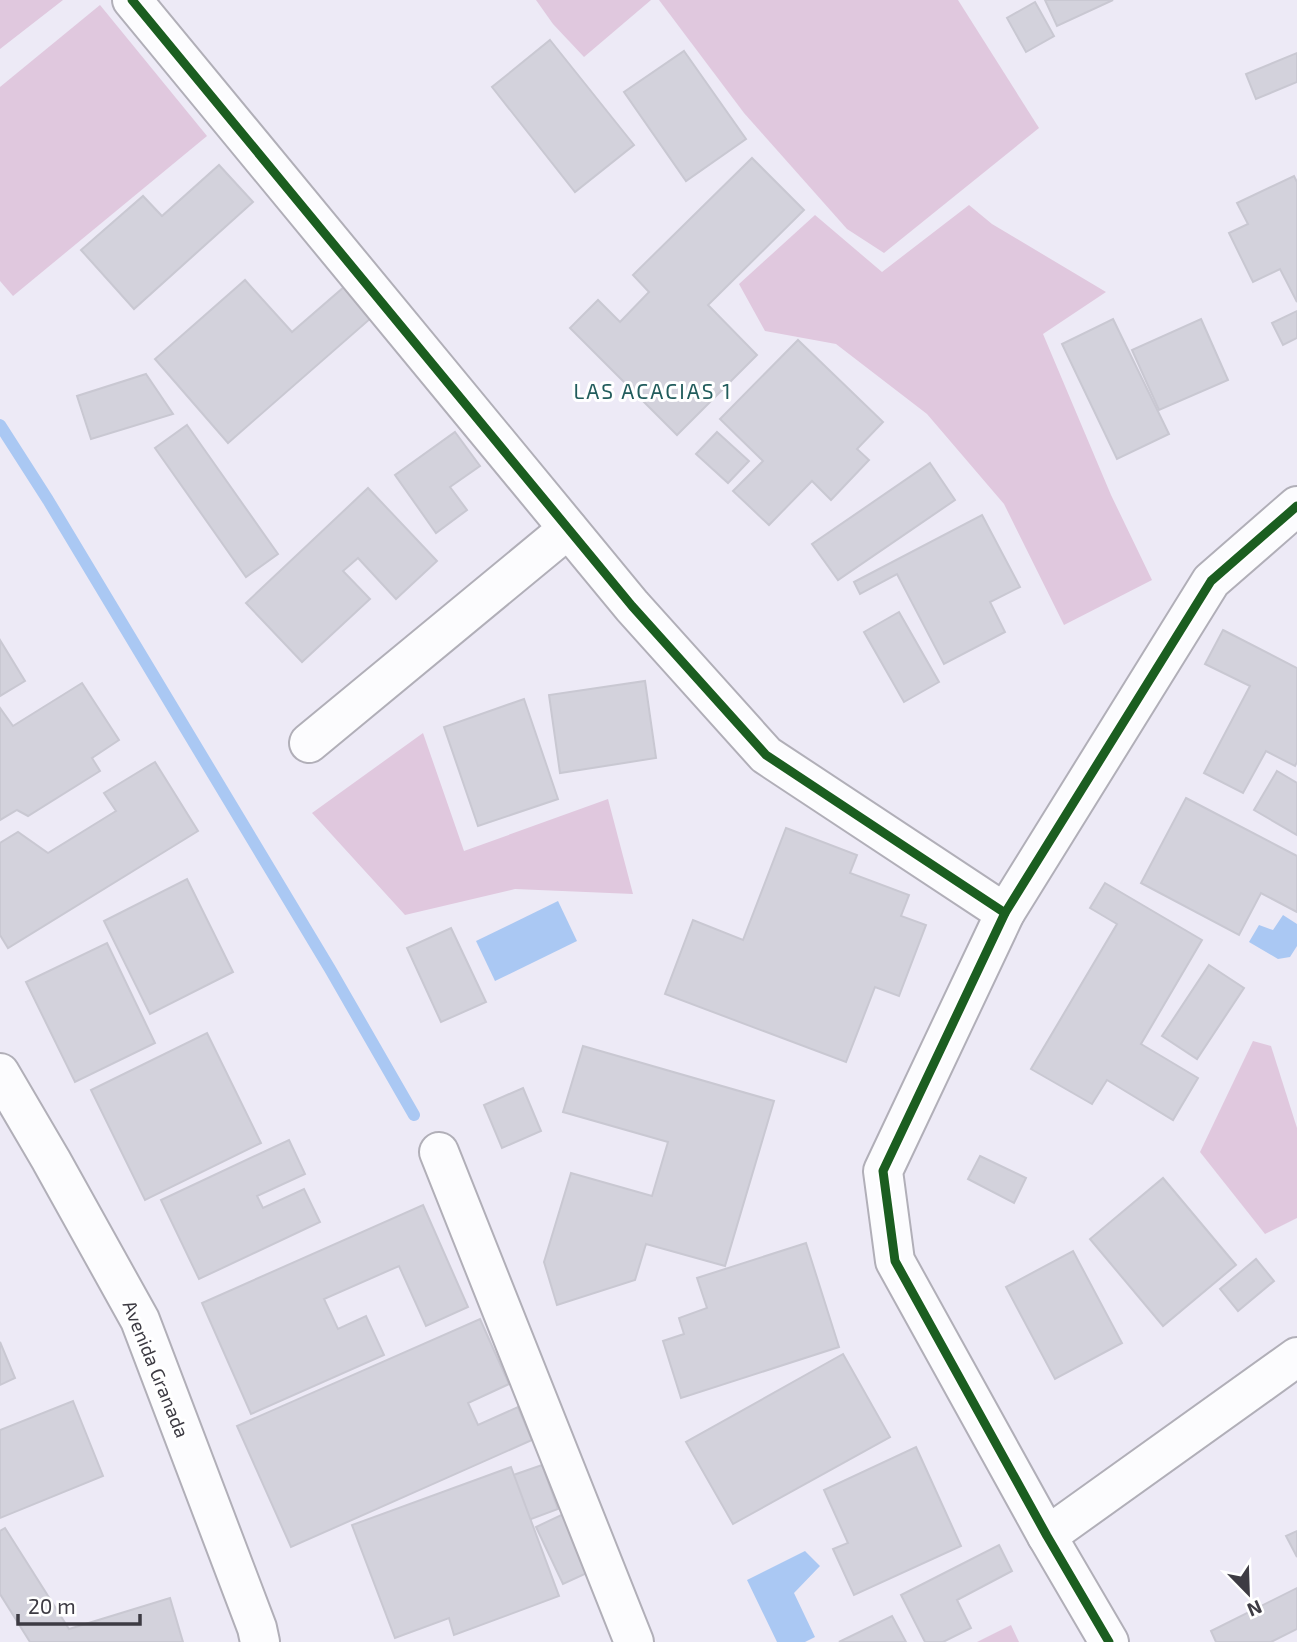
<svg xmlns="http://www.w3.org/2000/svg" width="1297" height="1642" font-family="'Exo 2',sans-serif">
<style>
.green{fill:#e0c8de}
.water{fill:#aac8f3}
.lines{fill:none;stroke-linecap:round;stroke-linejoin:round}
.stream{stroke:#aac8f3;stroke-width:12}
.building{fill:#d3d2dc;stroke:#c9c8d2;stroke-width:2}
.street-casing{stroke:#b1afb8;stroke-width:42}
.street{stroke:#fcfcfe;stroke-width:38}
.cycleway-casing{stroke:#fff;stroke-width:13}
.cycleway{stroke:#1b5e20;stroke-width:9}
.labels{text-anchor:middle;stroke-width:6;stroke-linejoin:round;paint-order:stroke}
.street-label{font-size:19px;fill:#3d3b43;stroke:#fff}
.neighbourhood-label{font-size:21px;letter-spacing:2px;fill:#215c5c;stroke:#fff}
</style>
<rect width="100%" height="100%" fill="#edeaf6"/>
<!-- green -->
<g class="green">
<polygon points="0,0 63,0 0,49"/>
<polygon points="536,0 651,0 584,57 553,24"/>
<polygon points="659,0 958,0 1039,128 884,253 847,229 744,113"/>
<polygon points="100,5 207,136 13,296 0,281 0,87"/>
<polygon points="969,205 992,224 1106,292 1043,334 1111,495 1152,580 1064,625 1004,504 927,414 836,344 765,331 739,284 815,215 882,272"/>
<polygon points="423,733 464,851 608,799 633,894 515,889 405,915 312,813"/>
<polygon points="1253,1041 1271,1046 1297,1128 1297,1218 1265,1234 1200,1152"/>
<polygon points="1011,1625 1019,1642 977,1642"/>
</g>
<!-- water -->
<g class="water">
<polygon points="558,901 577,941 495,981 476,941"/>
<polygon points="1283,915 1297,924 1297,946 1290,957 1278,959 1249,942 1259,925 1273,930"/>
<polygon points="805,1551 820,1566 794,1593 815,1637 805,1642 777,1642 747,1580"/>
</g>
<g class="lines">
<!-- stream -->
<polyline class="stream" points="0,425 48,500 330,969 414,1115"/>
</g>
<!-- building -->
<g class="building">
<polygon points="1045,0 1113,0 1057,26"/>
<polygon points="1035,2 1054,36 1026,52 1007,18"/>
<polygon points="550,40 634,145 575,192 492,87"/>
<polygon points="684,51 746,139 686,181 624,92"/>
<polygon points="1297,53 1297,82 1256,99 1246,74"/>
<polygon points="752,158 804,210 708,305 757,355 677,435 570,328 598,300 620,322 649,292 633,275"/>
<polygon points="219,165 253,202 134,309 81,250 143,196 162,216"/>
<polygon points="1294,176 1297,182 1297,302 1280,269 1253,282 1229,233 1248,224 1237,203"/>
<polygon points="245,280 292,332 344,287 371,318 228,443 155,359"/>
<polygon points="1297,311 1297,338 1283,345 1272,323"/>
<polygon points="1113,319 1169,434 1117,459 1062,344"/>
<polygon points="1201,319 1228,380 1159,410 1132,350"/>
<polygon points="798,340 883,422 857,449 869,460 831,500 812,481 769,525 733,491 763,461 720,419"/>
<polygon points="146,374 173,414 91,439 77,396"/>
<polygon points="187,425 278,554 246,577 155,448"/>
<polygon points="455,432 480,466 450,487 467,510 436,533 395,475"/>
<polygon points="717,432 749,461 728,483 696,454"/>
<polygon points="930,463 955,500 838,580 812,544"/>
<polygon points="368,488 437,561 396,599 358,558 343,571 370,599 302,662 246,603"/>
<polygon points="982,515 1020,587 990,602 1005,632 944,664 897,574 860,594 854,582"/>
<polygon points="899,612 939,682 904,702 864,632"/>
<polygon points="1223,630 1297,668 1297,762 1295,766 1266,751 1243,793 1204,773 1250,686 1205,664"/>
<polygon points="0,640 25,681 0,696"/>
<polygon points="645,681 656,758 560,773 549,695"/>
<polygon points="82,683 119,740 92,758 100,771 28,816 17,810 0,820 0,708 13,726"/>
<polygon points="524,699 558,799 478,826 444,727"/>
<polygon points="155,762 198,831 8,948 0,935 0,843 18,832 48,853 116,811 104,793"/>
<polygon points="1277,771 1297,783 1297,835 1254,810"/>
<polygon points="1186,798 1297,856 1297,912 1261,893 1239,935 1141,883"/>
<polygon points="786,828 857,855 850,873 909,895 901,916 926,925 899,996 875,987 846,1062 665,994 693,920 743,940"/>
<polygon points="187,879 233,972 150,1014 104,921"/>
<polygon points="1105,883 1202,940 1141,1044 1198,1078 1173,1120 1107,1080 1092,1104 1031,1069 1117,924 1090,908"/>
<polygon points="451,928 486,1002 441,1022 407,948"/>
<polygon points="107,943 155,1043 75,1082 26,982"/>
<polygon points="1209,965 1244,988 1197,1059 1162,1036"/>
<polygon points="207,1033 261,1143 145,1200 91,1090"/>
<polygon points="583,1046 774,1101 725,1266 646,1244 635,1280 557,1305 544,1262 571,1173 652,1196 668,1142 563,1112"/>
<polygon points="523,1088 541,1131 502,1148 484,1105"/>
<polygon points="289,1140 305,1174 257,1196 263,1208 304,1189 320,1222 199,1279 161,1200"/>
<polygon points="980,1156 1026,1178 1014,1203 968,1179"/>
<polygon points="1163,1178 1236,1265 1163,1326 1090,1239"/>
<polygon points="423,1205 468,1307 426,1326 399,1266 324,1299 338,1329 366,1316 384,1355 251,1414 202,1303"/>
<polygon points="806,1243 839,1347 681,1398 663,1341 684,1334 679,1318 707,1308 697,1278"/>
<polygon points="1073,1251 1122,1343 1055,1379 1006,1287"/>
<polygon points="1256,1259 1274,1281 1238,1311 1220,1289"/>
<polygon points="480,1319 509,1384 468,1403 478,1425 518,1407 532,1440 291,1547 237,1426"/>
<polygon points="0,1342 15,1378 0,1385"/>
<polygon points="843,1354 890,1437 733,1524 686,1442"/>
<polygon points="73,1401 103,1476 0,1518 0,1430"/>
<polygon points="916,1447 961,1546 854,1595 833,1549 848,1543 824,1490"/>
<polygon points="542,1465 558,1509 515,1525 499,1480"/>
<polygon points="511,1467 559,1596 454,1635 449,1618 395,1638 352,1525"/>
<polygon points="574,1509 600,1567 563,1584 536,1527"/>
<polygon points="5,1528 69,1629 170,1598 183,1642 30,1642 0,1594 0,1531"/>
<polygon points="1297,1531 1297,1557 1286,1536"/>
<polygon points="999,1545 1012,1571 957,1600 971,1628 943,1642 925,1642 901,1595"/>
<polygon points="1297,1588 1297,1629 1271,1642 1216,1642 1211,1631"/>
<polygon points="892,1616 906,1642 839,1642"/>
</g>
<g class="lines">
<defs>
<g id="street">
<polyline points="132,0 632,606 766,755 1005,913"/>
<polyline points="309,743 568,529"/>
<polyline points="0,1073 51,1160 140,1320 257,1628 260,1642"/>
<polyline points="439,1152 634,1642"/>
<polyline points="1047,1536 1297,1357"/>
<polyline points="1109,1642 1047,1536 895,1261 883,1171 1005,913 1211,581 1297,506"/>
</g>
</defs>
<!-- street casing -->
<use href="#street" class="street-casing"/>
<!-- street -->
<use href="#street" class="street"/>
<defs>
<g id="cycleway">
<polyline points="132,0 632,606 766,755 1005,913"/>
<polyline points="1109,1642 1047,1536 895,1261 883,1171 1005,913 1211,581 1297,506"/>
</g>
</defs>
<!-- cycleway casing -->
<use href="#cycleway" class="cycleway-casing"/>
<!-- cycleway -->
<use href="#cycleway" class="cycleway"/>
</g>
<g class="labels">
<!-- street labels -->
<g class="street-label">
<text transform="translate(156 1369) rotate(68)" y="7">Avenida Granada</text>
</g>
<!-- neighbourhood labels -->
<g class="neighbourhood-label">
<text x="653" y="399">LAS ACACIAS 1</text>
</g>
</g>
<!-- north arrow -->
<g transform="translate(1248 1593) rotate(157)" stroke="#ffffff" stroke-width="5" paint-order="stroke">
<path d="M0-5L12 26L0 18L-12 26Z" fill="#3d3b43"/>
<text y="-10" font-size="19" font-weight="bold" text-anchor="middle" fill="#3d3b43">N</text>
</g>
<!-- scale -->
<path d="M18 1614v10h122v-10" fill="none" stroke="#3d3b43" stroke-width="3.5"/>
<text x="28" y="1614" font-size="21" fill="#3d3b43" stroke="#ffffff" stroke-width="5" paint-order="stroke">20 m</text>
</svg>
